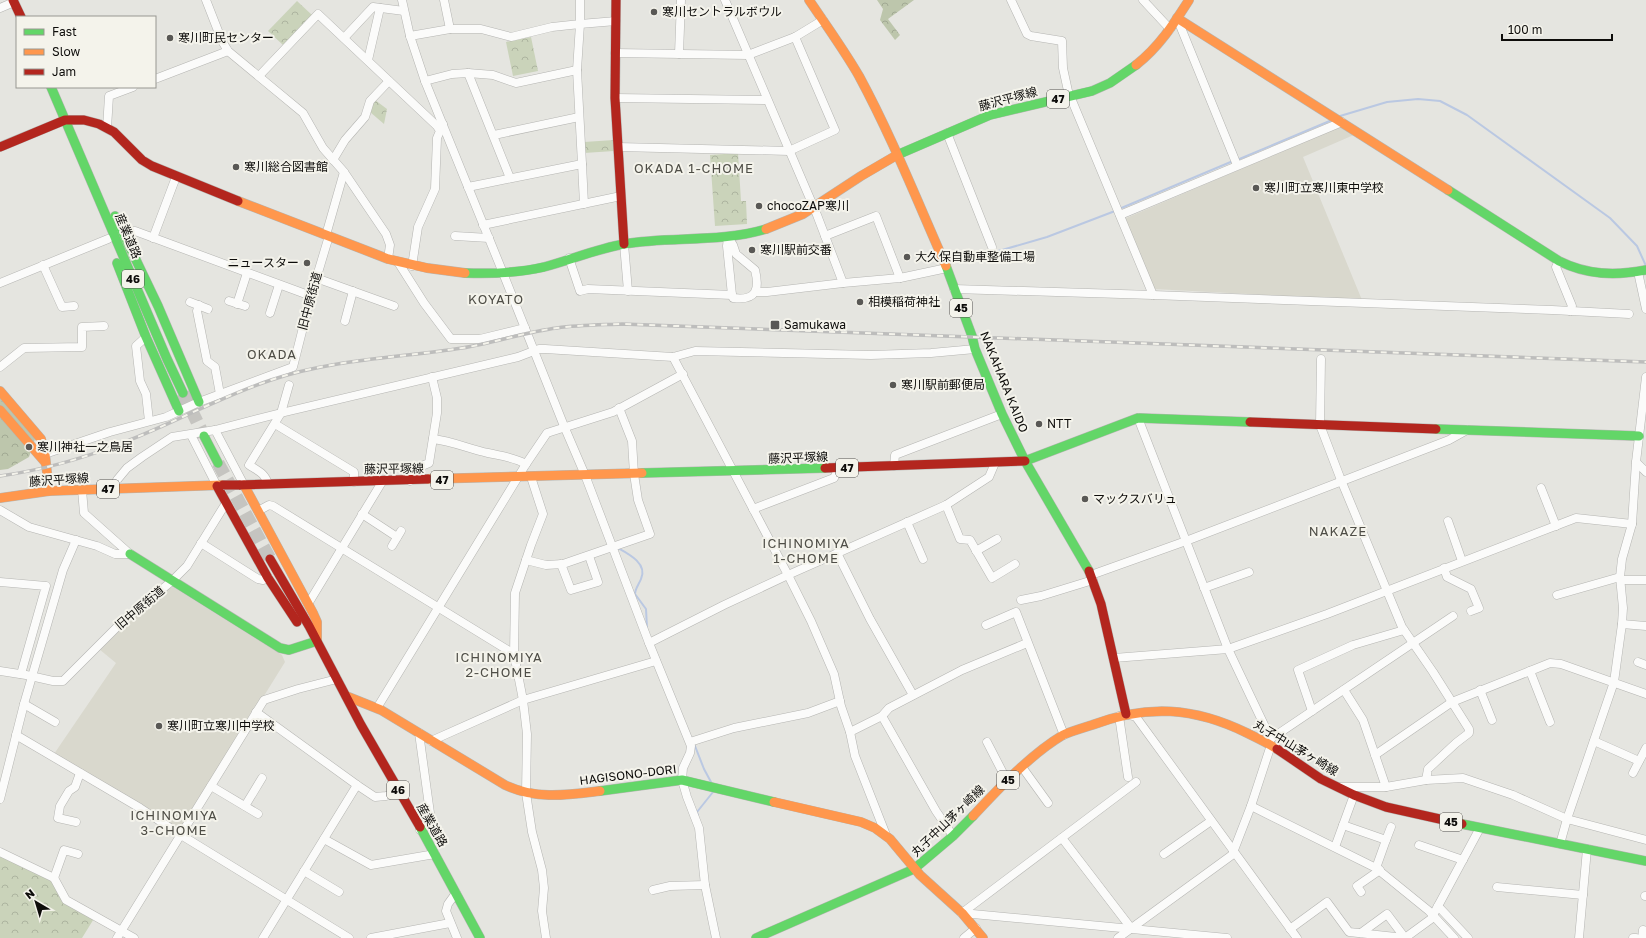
<svg xmlns="http://www.w3.org/2000/svg" width="1646" height="938" font-family="'Golos Text','Noto Sans JP',sans-serif">
<style>
.built{fill:#d9d8cd}
.forest{fill:url(#forest-crowns)}
.park{fill:url(#park-crowns)}
.lines{fill:none;stroke-linecap:round;stroke-linejoin:round}
.stream{stroke:#bac8e2;stroke-width:2}
.primary-tunnel{stroke:#c5c4c0;stroke-width:13;stroke-dasharray:13 6;stroke-linecap:butt}
.street-casing{stroke:#b5b5b2;stroke-width:9}
.fast-casing{stroke:#b5b5b2;stroke-width:10}
.slow-casing{stroke:#b5b5b2;stroke-width:10}
.jam-casing{stroke:#b5b5b2;stroke-width:10}
.street{stroke:#fbfbfa;stroke-width:8}
.fast{stroke:#63d668;stroke-width:9}
.slow{stroke:#ff974d;stroke-width:9}
.jam{stroke:#b3261e;stroke-width:9}
.rail-casing{stroke:#bdbdbc;stroke-width:3.5}
.rail{stroke:#f4f3eb;stroke-width:2;stroke-dasharray:6;stroke-linecap:butt}
.jam-bridge-casing{stroke:#b5b5b2;stroke-width:10;stroke-linecap:butt}
.jam-bridge{stroke:#b3261e;stroke-width:9}
.poi-dot{fill:#595855;stroke:#f4f3eb;stroke-width:1.5}
.labels{text-anchor:middle;stroke-width:4;stroke-linejoin:round;paint-order:stroke}
.shield{fill:#f4f3eb;stroke:#52514e;stroke-width:1}
.shield-label{font-size:11px;font-weight:bold;fill:#0d0c0a}
.poi-label{font-size:12px;fill:#0d0c0a;stroke:#f4f3eb;text-anchor:start}
.street-label{font-size:12px;fill:#0d0c0a;stroke:#f4f3eb}
.neighbourhood-label{font-size:13px;letter-spacing:1px;fill:#4f4e47;stroke:#f4f3eb}
</style>
<defs>
<pattern id="forest-crowns" width="20" height="18" patternUnits="userSpaceOnUse"><rect width="20" height="18" fill="#bdc6ac"/><path d="M2 6a3 3 0 1 1 6 0M12 15a3 3 0 1 1 6 0" fill="none" stroke="#a1a993"/></pattern>
<pattern id="park-crowns" width="20" height="18" patternUnits="userSpaceOnUse"><rect width="20" height="18" fill="#cad3ba"/><path d="M2 6a3 3 0 1 1 6 0M12 15a3 3 0 1 1 6 0" fill="none" stroke="#acb49f"/></pattern>
</defs>
<rect width="100%" height="100%" fill="#e5e5e0"/>
<!-- built -->
<g class="built">
<polygon points="1342,126 1356,134 1303,157 1362,300 1154,289 1124,219"/>
<polygon points="173,587 282,655 285,662 181,830 178,831 54,754 116,663 99,649 116,632 166,590"/>
</g>
<!-- forest -->
<g class="forest">
<polygon points="877,0 914,0 888,19 900,35 895,40 880,20 883,9"/>
<polygon points="0,389 36,436 29,457 8,469 0,470"/>
</g>
<!-- park -->
<g class="park">
<polygon points="297,1 312,15 283,45 268,31"/>
<polygon points="531,37 538,71 513,76 506,42"/>
<polygon points="375,100 387,109 384,124 370,112 372,104"/>
<polygon points="614,140 614,151 584,153 584,142"/>
<polygon points="738,153 741,201 746,201 747,224 715,226 710,155"/>
<polygon points="0,855 52,880 64,902 95,917 82,938 0,938"/>
</g>
<g class="lines">
<!-- stream -->
<g class="stream">
<polyline points="1340,116 1387,102 1418,99 1440,101 1467,115 1610,218 1637,246 1646,266"/>
<polyline points="1237,160 1332,120"/>
<polyline points="1119,209 1233,161"/>
<polyline points="956,261 1002,250 1047,237 1115,211"/>
<path d="M618 548C629 554 648 564 641 579 639 584 635 589 635 594L646 609 647 628"/>
<polyline points="695,746 704,769 711,782"/>
<polyline points="698,816 697,812 713,792"/>
</g>
<!-- primary-tunnel -->
<g class="primary-tunnel">
<polyline points="183,393 204,436"/>
<polyline points="218,463 270,559"/>
</g>
<defs>
<g id="street">
<polyline points="206,0 222,41 228,51 303,113 323,148 344,172 386,234 390,245 388,259"/>
<polyline points="402,0 410,36 425,81 503,273 564,426 585,475 649,643 691,746 690,753 683,768 682,780 687,797 699,828 705,885 716,938"/>
<polyline points="444,0 450,29"/>
<polyline points="725,0 817,215 843,283 900,278 947,268"/>
<polyline points="1011,0 1027,34 1031,36 1062,41 1063,68 1068,91 1153,295"/>
<polyline points="1143,0 1170,29"/>
<polyline points="0,8 14,2"/>
<polyline points="1177,18 1237,165"/>
<polyline points="410,36 450,29 481,29 511,37 552,27 580,24 580,0"/>
<polyline points="344,38 373,7 404,11"/>
<polyline points="615,53 748,55 795,37 823,20"/>
<polyline points="679,54 681,0"/>
<polyline points="368,60 380,8"/>
<polyline points="468,73 510,178"/>
<polyline points="259,76 318,14 437,126 443,124"/>
<polyline points="155,79 228,51"/>
<polyline points="425,81 452,74 468,73 493,75 516,83 577,70"/>
<polyline points="615,98 767,100"/>
<polyline points="107,128 109,96 133,87"/>
<polyline points="947,133 992,247"/>
<polyline points="494,135 579,117"/>
<polyline points="618,147 789,151 835,130 795,37"/>
<polyline points="333,160 345,140 365,117 370,101 389,81"/>
<polyline points="582,164 584,204"/>
<polyline points="468,187 582,164 577,70 580,24 616,21"/>
<polyline points="1120,215 1342,122"/>
<polyline points="483,225 621,196"/>
<polyline points="123,232 135,231 311,296"/>
<polyline points="326,235 344,172"/>
<polyline points="455,236 489,238"/>
<polyline points="825,236 876,216 900,278"/>
<path d="M728 237 733 245 736 254 755 270C760 290 756 301 733 298L732 295 727 246Z"/>
<polyline points="153,238 176,177"/>
<polyline points="624,244 628,291"/>
<polyline points="569,258 580,291 588,289 732,295"/>
<polyline points="1559,261 1556,267 1572,306 1570,311"/>
<polyline points="398,262 424,303 451,339 480,339 525,328"/>
<polyline points="43,265 62,307 74,306"/>
<polyline points="412,266 418,227 435,189 437,138 440,131 437,126"/>
<polyline points="1638,272 1646,309"/>
<polyline points="316,278 394,306"/>
<polyline points="0,283 108,239"/>
<polyline points="954,289 1153,295 1552,310 1629,314"/>
<polyline points="756,292 767,292 843,283"/>
<polyline points="229,301 245,306"/>
<polyline points="190,302 208,309"/>
<polyline points="237,304 247,273"/>
<polyline points="199,305 197,311 207,361 215,367 220,394"/>
<polyline points="270,313 279,285"/>
<polyline points="345,321 353,291"/>
<polyline points="146,337 136,346 140,381 146,394 149,421"/>
<polyline points="673,357 788,575 811,621 834,674 841,706 850,732 855,756 886,835"/>
<polyline points="1321,359 1320,425 1341,480 1402,627 1433,672 1469,729 1469,733 1456,743 1428,769 1426,780"/>
<polyline points="0,367 24,348 82,347 82,327 104,326"/>
<polyline points="275,424 354,472 354,482"/>
<polyline points="215,430 244,485"/>
<polyline points="191,435 217,486"/>
<path d="M433 439C452 441 469 449 488 453 501 456 513 457 526 464"/>
<polyline points="45,454 110,432 166,417 199,402 293,367 311,296 329,236"/>
<polyline points="1636,462 1646,472"/>
<polyline points="894,466 895,455 1002,414"/>
<polyline points="531,477 543,514 531,545 515,593 514,654 523,700 527,734 526,793 532,832 542,870 544,888 542,911 546,938"/>
<polyline points="410,481 412,470 429,463 437,413 437,398 432,377"/>
<path d="M268 484C265 473 258 471 249 465L281 413 289 385"/>
<polyline points="1541,488 1556,526"/>
<polyline points="115,489 117,480 127,468 142,457 172,437 215,430 281,413 518,357 539,349 545,349 673,357 695,351 871,355 931,353 975,349"/>
<polyline points="82,490 84,513 130,554"/>
<polyline points="946,505 960,539 970,540 992,578 1015,564"/>
<polyline points="753,509 834,478 839,468"/>
<polyline points="0,510 29,527 97,546 115,554 130,554"/>
<polyline points="258,511 269,505 273,506 514,654"/>
<polyline points="362,514 397,537"/>
<polyline points="1448,521 1462,561"/>
<polyline points="907,522 923,559"/>
<polyline points="201,543 258,579 263,580 268,578"/>
<polyline points="392,546 401,531"/>
<polyline points="976,551 997,539"/>
<polyline points="837,553 870,619 913,695"/>
<polyline points="526,560 546,565 563,564 650,534 638,500 634,474 632,441 619,408"/>
<polyline points="561,564 571,590 598,582 589,556"/>
<polyline points="1444,568 1447,577 1471,589 1479,608 1471,611"/>
<polyline points="1091,575 1186,541 1138,418"/>
<polyline points="1621,580 1646,580"/>
<polyline points="0,582 46,586 21,674"/>
<polyline points="1204,588 1249,572"/>
<polyline points="1557,595 1620,577"/>
<polyline points="1021,600 1041,596 1093,580"/>
<polyline points="308,604 382,482"/>
<polyline points="1622,624 1646,626"/>
<polyline points="986,625 1016,612 1064,735"/>
<polyline points="649,643 724,605 788,575 946,505 989,477 995,463"/>
<polyline points="1114,658 1228,649 1327,614 1576,518 1632,524"/>
<polyline points="1638,662 1646,665"/>
<polyline points="0,671 26,675 53,681 63,681 122,622 172,581 187,566 226,503"/>
<polyline points="1530,671 1550,722"/>
<polyline points="1344,690 1363,720 1386,787"/>
<polyline points="1480,690 1492,720"/>
<polyline points="24,704 55,722"/>
<polyline points="377,708 526,464 547,433 613,412 683,374"/>
<polyline points="1312,711 1298,670 1353,645 1404,630"/>
<polyline points="256,712 357,785 375,797 386,796 399,792"/>
<polyline points="1129,715 1136,717 1297,938"/>
<polyline points="882,716 936,811 953,836"/>
<polyline points="1119,716 1128,777"/>
<polyline points="850,732 882,716 889,708 962,670 1027,643"/>
<polyline points="419,733 430,813 428,822 420,830"/>
<polyline points="16,735 140,808 181,835 349,938"/>
<polyline points="1269,740 1453,616"/>
<polyline points="431,741 523,700 656,661"/>
<polyline points="1594,741 1639,761"/>
<polyline points="690,742 734,728 808,713 840,701"/>
<polyline points="987,742 1003,773 1009,779"/>
<polyline points="1375,755 1452,702 1550,663 1561,664 1646,694"/>
<polyline points="1022,767 1048,803"/>
<polyline points="1633,773 1646,748"/>
<polyline points="211,786 258,814"/>
<polyline points="1340,787 1386,787 1426,780 1463,778 1513,795 1567,819 1646,840"/>
<polyline points="0,799 24,704 63,570 76,540"/>
<polyline points="245,806 262,778"/>
<polyline points="1251,806 1376,868 1429,911 1454,938"/>
<polyline points="76,822 58,818 60,806 69,791 75,787 80,773"/>
<polyline points="1343,825 1386,840 1376,868"/>
<polyline points="1062,838 1131,928"/>
<polyline points="324,839 371,865 435,854"/>
<polyline points="1386,840 1391,827"/>
<polyline points="1560,844 1567,819 1614,682 1622,624 1623,608 1620,577 1622,559 1632,524 1636,462 1646,377"/>
<polyline points="1419,845 1463,860"/>
<polyline points="1335,847 1354,795"/>
<polyline points="0,852 54,878 66,900 134,938"/>
<polyline points="1164,854 1211,821"/>
<polyline points="304,871 339,892"/>
<polyline points="54,878 64,850 78,854"/>
<polyline points="1497,887 1583,895"/>
<polyline points="653,890 670,886 705,885"/>
<polyline points="1361,892 1357,886 1380,870"/>
<polyline points="456,893 448,904 446,911 457,938"/>
<polyline points="1645,896 1646,896"/>
<polyline points="1438,906 1468,938"/>
<polyline points="962,913 1227,938"/>
<polyline points="962,913 1136,782"/>
<polyline points="1290,929 1327,902 1349,932 1405,938"/>
<polyline points="1361,933 1387,914 1405,938 1431,919 1480,828"/>
<polyline points="117,938 264,700 298,689 337,679"/>
<polyline points="263,938 357,785"/>
<polyline points="371,938 450,923"/>
<polyline points="964,938 976,928"/>
<polyline points="1118,938 1232,855 1251,806 1271,745 1267,731 1228,649 1186,541 1449,440 1467,430"/>
<polyline points="1579,938 1587,849"/>
<polyline points="1633,938 1636,938"/>
<polyline points="1642,938 1643,930"/>
</g>
<g id="fast">
<polyline points="51,87 167,359 183,393"/>
<polyline points="897,155 990,115 1092,91 1110,83 1136,65"/>
<path d="M1448 190 1559 261C1587 275 1615 276 1646 270"/>
<polyline points="115,216 158,306 199,402"/>
<polyline points="117,263 146,337 179,411"/>
<polyline points="946,266 972,336 975,349 1002,414 1025,461 1089,571"/>
<path d="M465 273C492 274 518 273 544 267 571 260 596 249 624 244 671 236 719 243 766 229"/>
<polyline points="1436,429 1639,436"/>
<polyline points="204,436 218,463"/>
<polyline points="1025,461 1138,418 1250,422"/>
<polyline points="642,473 825,468"/>
<polyline points="130,554 280,648 289,650 317,641"/>
<polyline points="600,791 682,780 774,802"/>
<polyline points="1462,824 1646,861"/>
<polyline points="420,827 480,938"/>
<polyline points="756,938 914,869 953,836 973,816"/>
</g>
<g id="slow">
<path d="M809 0C826 25 844 50 859 76 892 137 918 203 946 266"/>
<polyline points="1177,18 1448,190"/>
<path d="M1136 65C1159 47 1173 25 1189 0"/>
<polyline points="238,201 388,259 427,268 465,273"/>
<polyline points="766,229 803,214 861,176 897,155"/>
<polyline points="0,391 41,439 45,454 49,491"/>
<polyline points="0,410 45,462"/>
<polyline points="428,479 642,473"/>
<polyline points="244,485 313,613 317,622 317,639"/>
<polyline points="0,498 49,491 223,485"/>
<path d="M346 696 381 710 505 785C537 800 567 795 600 791"/>
<polyline points="774,802 861,822 875,828 890,839 920,875 962,913 983,938"/>
<path d="M973 816C999 788 1031 754 1063 735 1072 731 1083 728 1092 725 1147 704 1194 707 1247 733 1257 738 1268 743 1277 749"/>
</g>
<g id="jam">
<polyline points="13,0 21,17"/>
<polyline points="616,0 615,98 624,244"/>
<polyline points="0,147 65,120 84,120 99,124 114,132 142,160 152,166 238,201"/>
<polyline points="1250,422 1436,429"/>
<polyline points="825,468 1025,461"/>
<polyline points="239,485 428,479"/>
<polyline points="217,486 268,578 297,622"/>
<polyline points="270,559 309,626 361,725 420,827"/>
<polyline points="1089,571 1101,604 1126,714"/>
<polyline points="1277,749 1321,779 1354,795 1386,807 1462,824"/>
</g>
</defs>
<!-- street casing -->
<use href="#street" class="street-casing"/>
<!-- fast casing -->
<use href="#fast" class="fast-casing"/>
<!-- slow casing -->
<use href="#slow" class="slow-casing"/>
<!-- jam casing -->
<use href="#jam" class="jam-casing"/>
<!-- street -->
<use href="#street" class="street"/>
<!-- fast -->
<use href="#fast" class="fast"/>
<!-- slow -->
<use href="#slow" class="slow"/>
<!-- jam -->
<use href="#jam" class="jam"/>
<defs>
<path id="rail" d="M0 476C42 470 82 459 122 443 172 424 220 397 271 380 333 359 398 358 462 348 494 343 525 332 557 328 579 325 600 325 622 324L1646 362"/>
</defs>
<!-- rail casing -->
<use href="#rail" class="rail-casing"/>
<!-- rail -->
<use href="#rail" class="rail"/>
<defs>
<polyline id="jam-bridge" points="223,485 239,485"/>
</defs>
<!-- jam-bridge casing -->
<use href="#jam-bridge" class="jam-bridge-casing"/>
<!-- jam-bridge -->
<use href="#jam-bridge" class="jam-bridge"/>
</g>
<!-- markers -->
<g class="poi-dot">
<circle cx="654" cy="12" r="4"/>
<circle cx="170" cy="38" r="4"/>
<circle cx="236" cy="167" r="4"/>
<circle cx="1256" cy="188" r="4"/>
<circle cx="759" cy="206" r="4"/>
<circle cx="752" cy="250" r="4"/>
<circle cx="907" cy="257" r="4"/>
<circle cx="307" cy="263" r="4"/>
<circle cx="860" cy="302" r="4"/>
<rect x="770" y="320" width="10" height="10" rx="2"/>
<circle cx="893" cy="385" r="4"/>
<circle cx="1039" cy="424" r="4"/>
<circle cx="29" cy="447" r="4"/>
<circle cx="1085" cy="499" r="4"/>
<circle cx="159" cy="726" r="4"/>
</g>
<g class="labels">
<!-- shield labels -->
<g class="shield">
<rect x="1047" y="90" width="22" height="18" rx="3"/>
<rect x="122" y="270" width="22" height="18" rx="3"/>
<rect x="950" y="299" width="22" height="18" rx="3"/>
<rect x="836" y="459" width="22" height="18" rx="3"/>
<rect x="431" y="471" width="22" height="18" rx="3"/>
<rect x="97" y="480" width="22" height="18" rx="3"/>
<rect x="997" y="771" width="22" height="18" rx="3"/>
<rect x="387" y="781" width="22" height="18" rx="3"/>
<rect x="1440" y="813" width="22" height="18" rx="3"/>
</g>
<g class="shield-label">
<text x="1058" y="103">47</text>
<text x="133" y="283">46</text>
<text x="961" y="312">45</text>
<text x="847" y="472">47</text>
<text x="442" y="484">47</text>
<text x="108" y="493">47</text>
<text x="1008" y="784">45</text>
<text x="398" y="794">46</text>
<text x="1451" y="826">45</text>
</g>
<!-- poi labels -->
<g class="poi-label">
<text x="662" y="16">寒川セントラルボウル</text>
<text x="178" y="42">寒川町民センター</text>
<text x="244" y="171">寒川総合図書館</text>
<text x="1264" y="192">寒川町立寒川東中学校</text>
<text x="767" y="210">chocoZAP寒川</text>
<text x="760" y="254">寒川駅前交番</text>
<text x="915" y="261">大久保自動車整備工場</text>
<text x="299" y="267" text-anchor="end">ニュースター</text>
<text x="868" y="306">相模稲荷神社</text>
<text x="784" y="329">Samukawa</text>
<text x="901" y="389">寒川駅前郵便局</text>
<text x="1047" y="428">NTT</text>
<text x="37" y="451">寒川神社一之鳥居</text>
<text x="1093" y="503">マックスバリュ</text>
<text x="167" y="730">寒川町立寒川中学校</text>
</g>
<!-- street labels -->
<g class="street-label">
<text transform="translate(1008 99) rotate(-15)" y="4">藤沢平塚線</text>
<text transform="translate(128 236) rotate(67)" y="4">産業道路</text>
<text transform="translate(310 301) rotate(-75)" y="4">旧中原街道</text>
<text transform="translate(1004 382) rotate(68)" y="4">NAKAHARA KAIDO</text>
<text transform="translate(798 458) rotate(-2)" y="4">藤沢平塚線</text>
<text transform="translate(394 469) rotate(-1)" y="4">藤沢平塚線</text>
<text transform="translate(59 480) rotate(-4)" y="4">藤沢平塚線</text>
<text transform="translate(140 608) rotate(-40)" y="4">旧中原街道</text>
<text transform="translate(1296 748) rotate(31)" y="4">丸子中山茅ヶ崎線</text>
<text transform="translate(628 775) rotate(-7)" y="4">HAGISONO-DORI</text>
<text transform="translate(948 821) rotate(-44)" y="4">丸子中山茅ヶ崎線</text>
<text transform="translate(432 825) rotate(60)" y="4">産業道路</text>
</g>
<!-- neighbourhood labels -->
<g class="neighbourhood-label">
<text x="694" y="173">OKADA 1-CHOME</text>
<text x="496" y="304">KOYATO</text>
<text x="272" y="359">OKADA</text>
<text x="1338" y="536">NAKAZE</text>
<text x="806" y="548">ICHINOMIYA<tspan x="806" dy="15">1-CHOME</tspan></text>
<text x="499" y="662">ICHINOMIYA<tspan x="499" dy="15">2-CHOME</tspan></text>
<text x="174" y="820">ICHINOMIYA<tspan x="174" dy="15">3-CHOME</tspan></text>
</g>
</g>
<!-- legend -->
<rect x="16" y="16" width="140" height="72" fill="#f4f3eb" stroke="#989791"/>
<rect x="24" y="29" width="20" height="6" fill="#63d668" stroke="#989791"/>
<text x="52" y="36" font-size="12" fill="#0d0c0a">Fast</text>
<rect x="24" y="49" width="20" height="6" fill="#ff974d" stroke="#989791"/>
<text x="52" y="56" font-size="12" fill="#0d0c0a">Slow</text>
<rect x="24" y="69" width="20" height="6" fill="#b3261e" stroke="#989791"/>
<text x="52" y="76" font-size="12" fill="#0d0c0a">Jam</text>
<!-- north arrow -->
<g transform="translate(36 902) rotate(322)" stroke="#f4f3eb" stroke-width="3" paint-order="stroke">
<path d="M0-3L7 15L0 10L-7 15Z" fill="#0d0c0a"/>
<text y="-6" font-size="11" font-weight="bold" text-anchor="middle" fill="#0d0c0a">N</text>
</g>
<!-- scale -->
<path d="M1502 34v6h110v-6" fill="none" stroke="#0d0c0a" stroke-width="2"/>
<text x="1508" y="34" font-size="12" fill="#0d0c0a" stroke="#f4f3eb" stroke-width="3" paint-order="stroke">100 m</text>
</svg>
